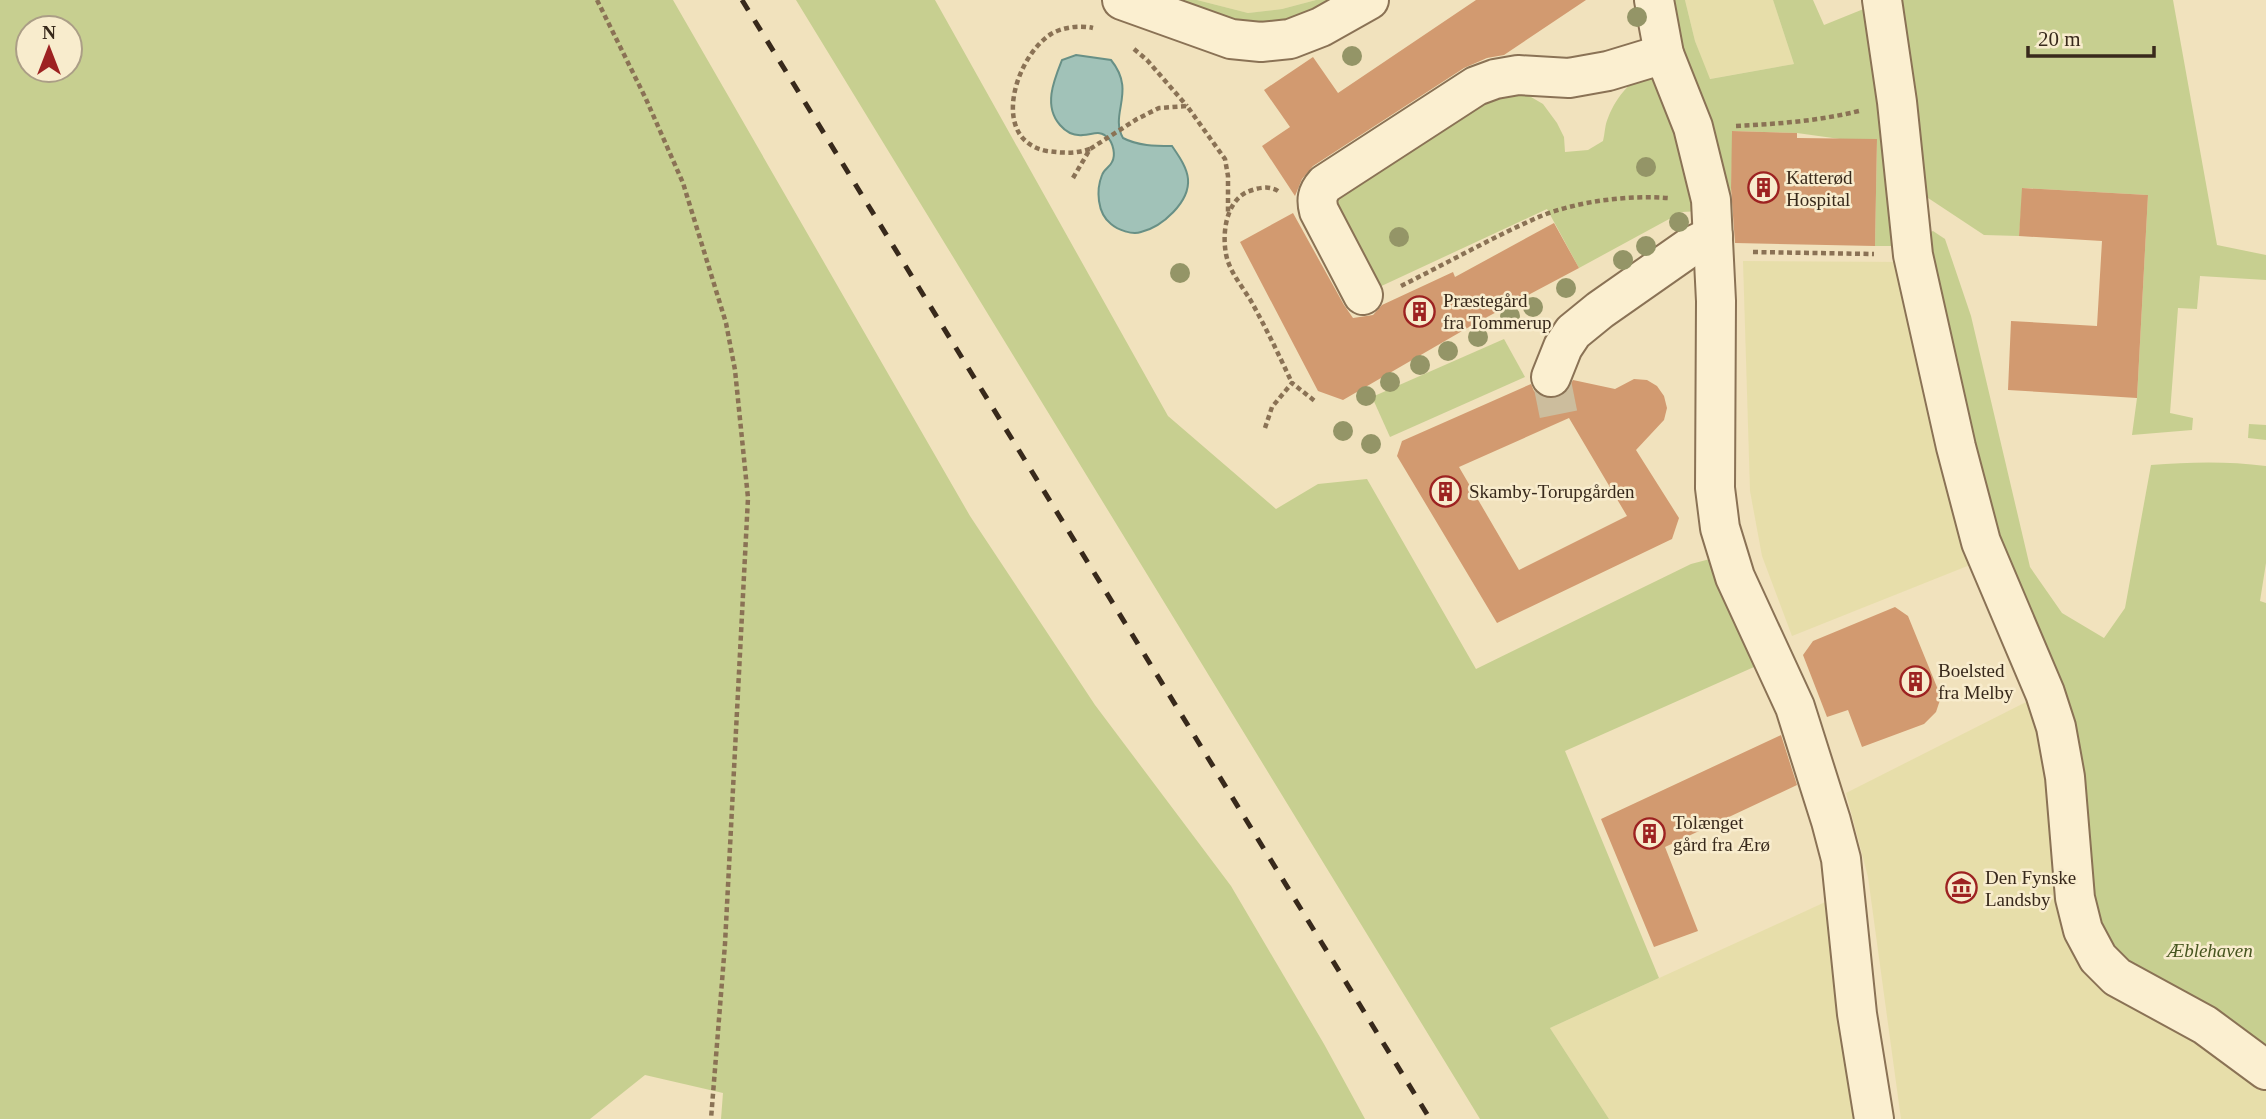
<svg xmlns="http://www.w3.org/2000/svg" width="2266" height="1119" font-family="'Times New Roman',serif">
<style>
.farmland{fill:#e7deaa}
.green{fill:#c7cf90;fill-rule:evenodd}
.water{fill:#a1c2b8;stroke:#689086;stroke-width:2}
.building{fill:#d29a70;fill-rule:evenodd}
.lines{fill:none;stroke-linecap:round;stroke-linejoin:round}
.minor-tunnel{stroke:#ccbd9d;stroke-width:38;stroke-dasharray:38 19;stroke-linecap:butt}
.minor-casing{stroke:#8a7255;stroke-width:42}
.path{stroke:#8a7255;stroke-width:4.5;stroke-dasharray:5 3.5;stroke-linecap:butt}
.minor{stroke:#fbefd0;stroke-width:38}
.rail{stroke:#38291b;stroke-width:5;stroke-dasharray:12 12;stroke-linecap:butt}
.tree{fill:#949567}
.labels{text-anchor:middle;stroke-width:5;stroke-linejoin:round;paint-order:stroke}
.poi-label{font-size:19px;fill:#38291b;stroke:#f8eccd;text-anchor:start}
.park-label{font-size:19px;font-style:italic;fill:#475620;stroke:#f8eccd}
</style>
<rect width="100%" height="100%" fill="#f1e2bd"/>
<!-- farmland -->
<g class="farmland">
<polygon points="1197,0 1316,0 1282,9 1248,13"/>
<polygon points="1685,0 1773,0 1794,64 1709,79 1695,41"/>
<polygon points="1743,261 1906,262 1975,563 1792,636 1762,556 1750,491"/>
<polygon points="2036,697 2266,1081 2266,1119 1901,1119 1868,877 1846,793"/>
<polygon points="1834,898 1865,1119 1609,1119 1550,1028"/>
</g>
<!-- green -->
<g class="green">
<path d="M0 0H673L970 516 1095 705 1231 886 1324 1044 1365 1119H721L723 1093 645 1075 590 1119H0ZM28 28H70V70H28Z"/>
<polygon points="796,0 935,0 1168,416 1276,509 1318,484 1367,479 1476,669 1691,564 1710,559 1754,667 1565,751 1659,978 1550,1028 1609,1119 1480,1119"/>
<polygon points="1145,0 1197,0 1248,13 1282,9 1316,0 1352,0 1280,33"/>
<polygon points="1665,0 1685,0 1695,41 1710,79 1794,64 1773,0 1813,0 1824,25 1871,6 1899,246 1875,246 1877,139 1840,139 1797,133 1733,131 1729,243"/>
<polygon points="1895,0 2173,0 2217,245 2266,255 2266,280 2200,276 2197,309 2178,308 2170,413 2193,418 2192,430 2132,435 2137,398 2148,195 2023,188 2019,236 1984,235 1916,190"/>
<path d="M1646 76 1660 80 1701 211 1682 212 1579 268 1547 209 1375 289 1327 194 1482 93 1517 92 1531 97 1543 104 1557 123 1564 137 1565 152 1588 150 1603 141C1605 133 1605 124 1608 118 1614 102 1629 79 1646 76Z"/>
<path d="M1933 231 1945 239 1971 316 2030 567 2062 613 2104 638 2125 608 2151 465C2190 462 2227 461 2266 466V563L2260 601 2266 603V1057L2129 966 2104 937 1992 539 1923 235Z"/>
<polygon points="1504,339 1525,377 1390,437 1372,397"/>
<polygon points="2249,424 2266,425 2266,440 2248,438"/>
</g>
<!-- water -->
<path class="water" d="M1076 55 1111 60C1137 92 1109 113 1123 138 1138 146 1155 146 1172 146 1178 155 1187 167 1188 179 1190 202 1162 227 1141 232 1132 235 1118 230 1111 224 1097 213 1096 190 1102 175 1104 169 1110 167 1112 162 1116 155 1113 143 1108 138 1100 129 1092 135 1083 135 1074 136 1066 132 1060 125 1043 106 1054 80 1062 60Z"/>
<!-- building -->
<g class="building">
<polygon points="1476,0 1586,0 1504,55 1487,58 1464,68 1313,166 1302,179 1295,196 1262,146 1290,127 1264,90 1313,57 1338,93"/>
<polygon points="1732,131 1797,133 1797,138 1877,139 1875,246 1735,243 1731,188"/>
<polygon points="2022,188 2148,195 2137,398 2008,390 2011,321 2097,326 2102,241 2019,236"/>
<polygon points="1293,213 1344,305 1353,318 1373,315 1382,305 1453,272 1455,277 1554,223 1579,268 1476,323 1343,400 1318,391 1240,242"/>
<path d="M1634 379 1647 380 1657 386 1664 396 1667 408 1664 420 1636 450 1679 518 1672 539 1497 623 1397 456 1402 441 1531 384 1534 391 1542 397 1553 399 1565 394 1573 380 1615 389ZM1569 418 1627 516 1519 570 1459 467Z"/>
<polygon points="1895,607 1908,616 1941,697 1936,712 1924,724 1862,747 1848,710 1827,717 1803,655 1813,641"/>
<polygon points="1781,735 1797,785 1665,847 1698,931 1654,947 1601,819"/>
</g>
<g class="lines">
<!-- minor-tunnel -->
<polyline class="minor-tunnel" points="1551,377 1560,422"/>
<defs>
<g id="minor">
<polyline points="1122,0 1231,39 1261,42 1290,39 1321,27 1369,0"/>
<polyline points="1654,0 1664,54 1693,127 1711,200 1716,301 1715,488 1720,528 1735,577 1795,707 1831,821 1841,859 1857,1014 1874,1119"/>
<polyline points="1882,0 1897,102 1913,255 1956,447 1981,542 2045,693 2056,727 2065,777 2075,898 2083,930 2098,958 2117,977 2205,1025 2266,1070"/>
<path d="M1363 295 1319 211C1316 200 1317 193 1325 184L1476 86 1495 79 1518 75 1569 78 1608 71 1664 54"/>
<polyline points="1551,377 1563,347 1573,332 1600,310 1690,247 1713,236"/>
</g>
</defs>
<!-- minor casing -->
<use href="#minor" class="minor-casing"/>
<!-- path -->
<g class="path">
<polyline points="597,0 646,99 683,183 726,323 735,370 748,498 725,944 711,1119"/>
<polyline points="1134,49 1147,60 1187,106"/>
<path d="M1736 126C1777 124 1818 121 1859 111"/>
<path d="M1090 149C1075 154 1062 153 1047 151 989 140 1015 57 1051 34 1063 27 1080 25 1093 28"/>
<polyline points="1073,178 1090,149 1137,119 1159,108 1187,106 1225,159 1228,176 1228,212"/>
<path d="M1278 191C1269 185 1257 188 1247 192 1226 202 1222 233 1226 254 1229 271 1242 286 1251 301 1266 328 1279 355 1292 383"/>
<polyline points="1753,252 1874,254"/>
<path d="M1401 286C1447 263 1495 236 1541 216 1579 201 1628 195 1668 198"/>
<polyline points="1265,428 1272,407 1292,383 1316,402"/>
</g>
<!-- minor -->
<use href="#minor" class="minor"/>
<!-- rail -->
<polyline class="rail" points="742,0 1430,1119"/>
</g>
<!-- trees -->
<g class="tree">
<circle cx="1637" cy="17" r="10"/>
<circle cx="1352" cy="56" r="10"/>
<circle cx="1646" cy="167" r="10"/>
<circle cx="1679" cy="222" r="10"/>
<circle cx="1399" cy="237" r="10"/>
<circle cx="1646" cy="246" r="10"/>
<circle cx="1623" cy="260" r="10"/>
<circle cx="1180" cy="273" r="10"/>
<circle cx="1566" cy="288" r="10"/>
<circle cx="1533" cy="307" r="10"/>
<circle cx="1510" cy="316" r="10"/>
<circle cx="1478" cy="337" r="10"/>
<circle cx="1448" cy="351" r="10"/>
<circle cx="1420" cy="365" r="10"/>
<circle cx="1390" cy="382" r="10"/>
<circle cx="1366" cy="396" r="10"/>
<circle cx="1343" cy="431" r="10"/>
<circle cx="1371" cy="444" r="10"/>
</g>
<!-- icons -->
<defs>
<symbol id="building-ring" viewBox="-11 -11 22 22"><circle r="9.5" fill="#f8eccd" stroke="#9d2221" stroke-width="1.5"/><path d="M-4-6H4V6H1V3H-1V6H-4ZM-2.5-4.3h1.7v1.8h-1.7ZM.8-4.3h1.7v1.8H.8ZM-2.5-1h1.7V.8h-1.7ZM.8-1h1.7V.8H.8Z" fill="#9d2221"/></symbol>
<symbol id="museum-ring" viewBox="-11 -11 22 22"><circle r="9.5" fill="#f8eccd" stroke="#9d2221" stroke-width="1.5"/><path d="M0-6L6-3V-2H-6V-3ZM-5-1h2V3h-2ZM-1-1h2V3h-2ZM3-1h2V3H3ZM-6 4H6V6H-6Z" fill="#9d2221"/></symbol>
</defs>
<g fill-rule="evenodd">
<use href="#building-ring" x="1746" y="170" width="35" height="35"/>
<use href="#building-ring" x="1402" y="294" width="35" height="35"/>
<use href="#building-ring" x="1428" y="474" width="35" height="35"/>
<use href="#building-ring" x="1898" y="664" width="35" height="35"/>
<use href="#building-ring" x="1632" y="816" width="35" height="35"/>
<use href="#museum-ring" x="1944" y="870" width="35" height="35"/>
</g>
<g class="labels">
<!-- poi labels -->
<g class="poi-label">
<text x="1786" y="184">Katterød<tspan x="1786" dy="22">Hospital</tspan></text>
<text x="1443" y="307">Præstegård<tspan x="1443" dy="22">fra Tommerup</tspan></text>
<text x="1469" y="498">Skamby-Torupgården</text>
<text x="1938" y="677">Boelsted<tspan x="1938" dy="22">fra Melby</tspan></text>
<text x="1673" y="829">Tolænget<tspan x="1673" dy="22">gård fra Ærø</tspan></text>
<text x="1985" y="884">Den Fynske<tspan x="1985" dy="22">Landsby</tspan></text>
</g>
<!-- park labels -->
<g class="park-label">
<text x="2210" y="957">Æblehaven</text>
</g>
</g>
<!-- north arrow -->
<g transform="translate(49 49)"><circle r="33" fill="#f8eccd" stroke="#ab9e86" stroke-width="2"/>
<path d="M0-5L12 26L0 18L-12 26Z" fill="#9d2221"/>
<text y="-10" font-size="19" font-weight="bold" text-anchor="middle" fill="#38291b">N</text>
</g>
<!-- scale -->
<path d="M2028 46v10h126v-10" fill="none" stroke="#38291b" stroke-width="3.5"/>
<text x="2038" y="46" font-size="21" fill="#38291b" stroke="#f8eccd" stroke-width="5" paint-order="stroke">20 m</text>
</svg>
